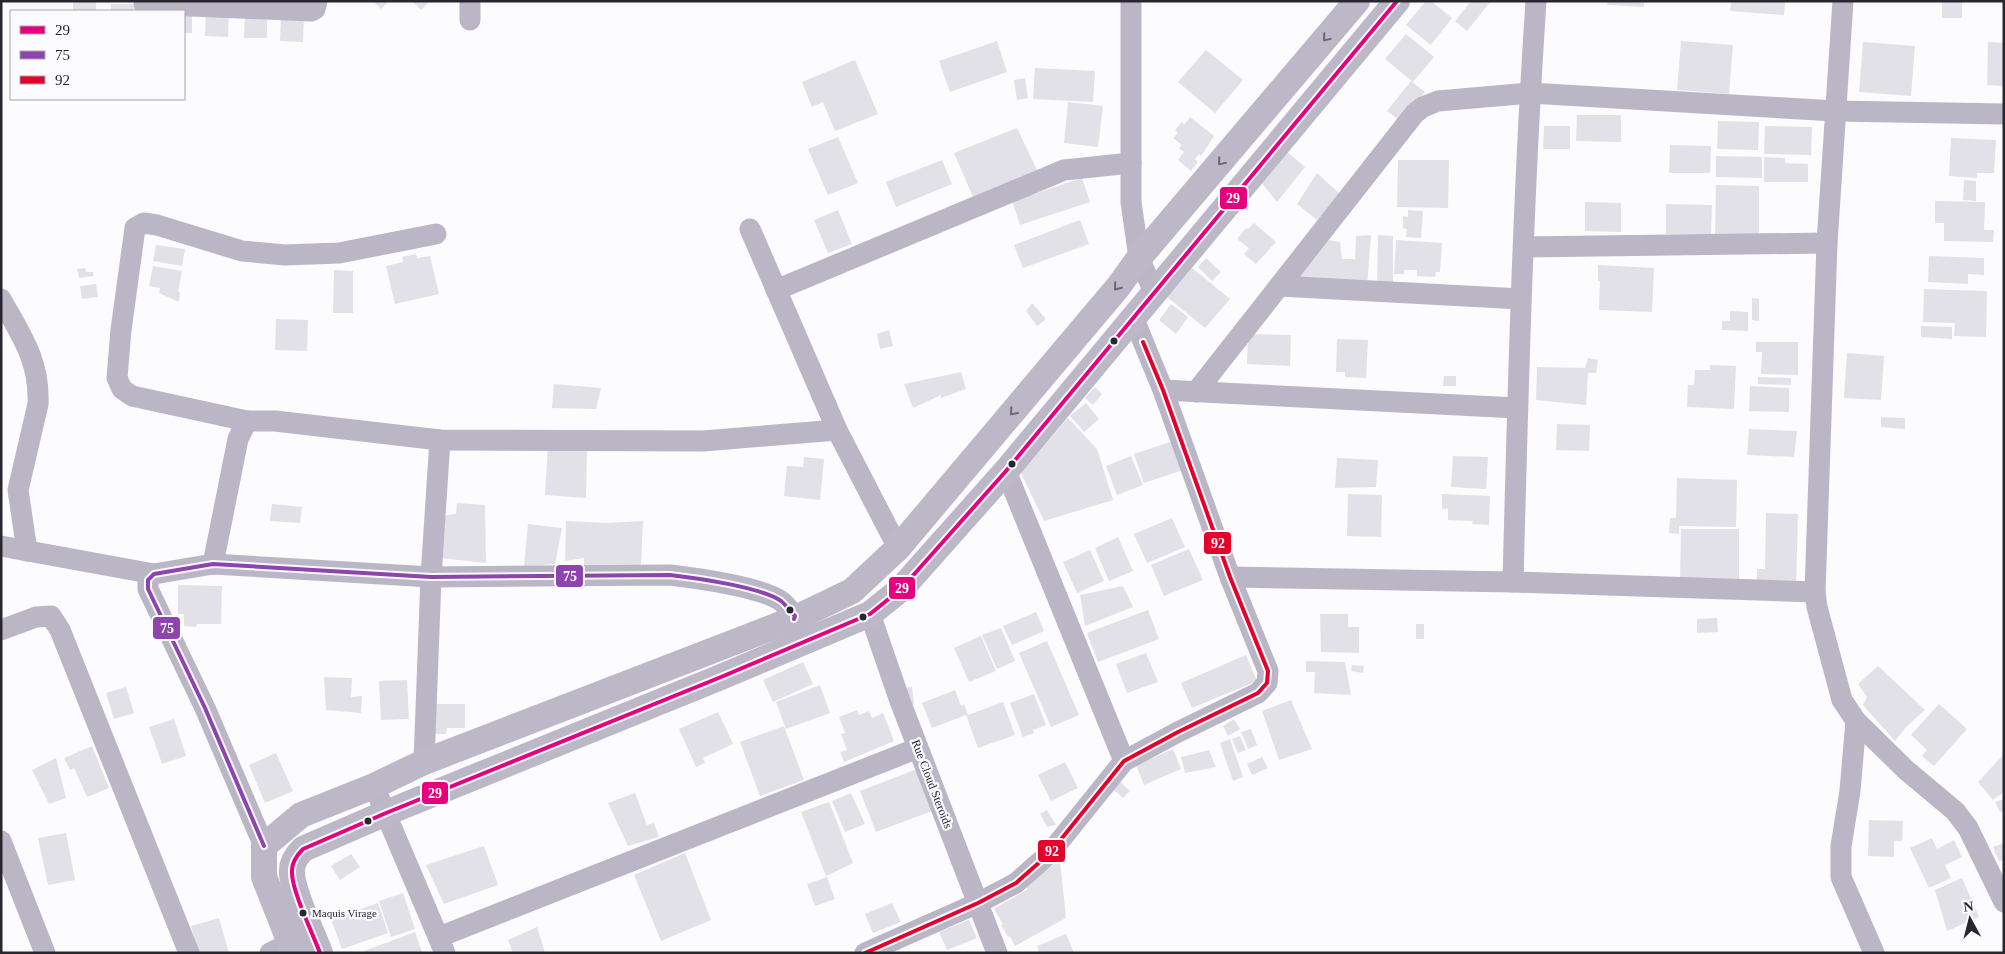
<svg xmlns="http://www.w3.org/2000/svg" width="2005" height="954" font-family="Georgia,serif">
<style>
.building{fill:#e3e1e8}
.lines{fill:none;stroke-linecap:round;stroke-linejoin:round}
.minor{stroke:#bab6c6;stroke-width:21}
.major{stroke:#bcb8c7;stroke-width:26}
.bus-1-casing{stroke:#fbfaff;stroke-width:8}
.bus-2-casing{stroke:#fbfaff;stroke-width:8}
.bus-3-casing{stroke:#fbfaff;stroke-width:8}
.bus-1{stroke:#e5007d;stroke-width:4}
.bus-2{stroke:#8e44ad;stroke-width:4}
.bus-3{stroke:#e4002b;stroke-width:4}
.oneway{stroke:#6b6873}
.bus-dot{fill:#28262e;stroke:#fbfaff;stroke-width:2}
.labels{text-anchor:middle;stroke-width:4.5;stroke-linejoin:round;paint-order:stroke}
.bus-label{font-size:11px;fill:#28262e;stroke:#fbfaff;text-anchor:start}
.street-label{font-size:12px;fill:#28262e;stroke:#fbfaff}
.line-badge{stroke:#fbfaff;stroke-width:2}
.badge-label{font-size:14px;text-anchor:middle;font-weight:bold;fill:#fff}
</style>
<rect width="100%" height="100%" fill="#fcfbfe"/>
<!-- building -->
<g class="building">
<rect x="73" y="1" width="23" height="10"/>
<polygon points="373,1 389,1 381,9"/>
<polygon points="412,1 430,1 421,10"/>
<polygon points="1426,1 1431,1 1452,18 1431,45 1406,25"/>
<polygon points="1471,1 1491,1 1467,31 1455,21"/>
<polygon points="1607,1 1644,1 1644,7 1607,5"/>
<polygon points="1731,1 1785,1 1784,15 1730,11"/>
<rect x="1942" y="1" width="20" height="17"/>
<rect x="111" y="4" width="23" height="7"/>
<polygon points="192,5 192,33 184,33 184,11"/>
<polygon points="206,8 229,9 228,37 205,36"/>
<polygon points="245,10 267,10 267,38 244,38"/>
<polygon points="281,13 304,14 303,42 280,41"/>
<polygon points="1406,34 1434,57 1413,82 1385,59"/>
<polygon points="997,41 1007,72 950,92 939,61"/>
<polygon points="1681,41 1733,45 1729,94 1677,90"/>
<polygon points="1863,42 1915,46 1911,96 1859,92"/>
<polygon points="1988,42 2004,43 2004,86 1987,85"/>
<polygon points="1206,50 1243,80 1215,113 1178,82"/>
<polygon points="855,60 878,114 835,131 823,102 812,107 802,82"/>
<polygon points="1035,68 1095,71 1093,102 1033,99"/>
<polygon points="1025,78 1028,98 1017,100 1014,80"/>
<polygon points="1411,81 1425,92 1401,122 1387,111"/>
<polygon points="1068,102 1103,106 1098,147 1064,143"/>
<polygon points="1577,115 1621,115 1621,142 1576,141"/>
<polygon points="1190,117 1214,136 1201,156 1199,154 1195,159 1198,162 1191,171 1178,160 1184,152 1179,148 1182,145 1173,138 1178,133 1175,130 1182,122 1184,125"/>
<polygon points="1718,121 1759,122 1758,150 1717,149"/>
<polygon points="1544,126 1570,126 1570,149 1543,149"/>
<polygon points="1765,126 1812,127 1811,155 1764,154"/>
<polygon points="1017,128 1038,172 973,197 954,153"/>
<polygon points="838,137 858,183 828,195 808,149"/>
<polygon points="1951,138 1996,140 1994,173 1977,173 1977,178 1949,176"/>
<polygon points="1670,145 1711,146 1710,173 1669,173"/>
<polygon points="1285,150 1305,167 1277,202 1260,181"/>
<polygon points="1716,156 1762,157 1762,178 1716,177"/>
<polygon points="1764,157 1785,158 1785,163 1808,164 1808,182 1764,182"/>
<polygon points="942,160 952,184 896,207 886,182"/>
<polygon points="1398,160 1449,160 1448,208 1397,207"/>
<polygon points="1317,173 1341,195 1317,220 1297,204"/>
<polygon points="1082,178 1090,202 1020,225 1012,201"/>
<polygon points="1964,180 1976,181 1976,201 1963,200"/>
<polygon points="1716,185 1759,186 1759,235 1715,234"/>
<polygon points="1935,201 1985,202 1984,230 1994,230 1993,242 1944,241 1944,223 1935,223"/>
<polygon points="1585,202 1621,203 1621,232 1585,231"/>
<polygon points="1666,204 1712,205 1711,235 1666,234"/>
<polygon points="838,210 852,244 828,253 814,220"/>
<polygon points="1408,210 1423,211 1421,238 1406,237 1407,229 1403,228 1403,216 1408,217"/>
<polygon points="1080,220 1089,244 1023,268 1014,245"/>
<polygon points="1254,223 1276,242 1256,264 1244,254 1249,248 1237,239 1246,228 1248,229"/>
<polygon points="1371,235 1367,287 1287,282 1322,239 1340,242 1342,259 1355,259 1356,236"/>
<polygon points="1378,235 1393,236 1393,288 1377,288"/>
<polygon points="1396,240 1442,243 1440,272 1436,272 1435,277 1417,276 1417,270 1404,270 1404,274 1394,274"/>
<polygon points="156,245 185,249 182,266 153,261"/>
<polygon points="416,254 417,258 430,256 439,294 395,304 386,266 403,262 402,257"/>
<polygon points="1929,256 1984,258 1984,275 1968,274 1968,284 1928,282"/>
<polygon points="1206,258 1221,272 1212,281 1198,267"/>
<polygon points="1598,265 1654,268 1652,312 1599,310 1600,281 1598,281"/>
<polygon points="153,266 182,271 178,292 180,292 179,302 159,293 160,288 149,286"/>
<polygon points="85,268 86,272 93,272 94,276 79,278 77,269"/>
<polygon points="1192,268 1230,299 1205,328 1167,297"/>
<polygon points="334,270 353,271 353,313 333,313"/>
<polygon points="96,284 98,297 82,299 80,286"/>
<polygon points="1924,289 1987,291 1986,337 1954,336 1955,323 1923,322"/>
<polygon points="1752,298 1759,299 1759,321 1752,320"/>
<polygon points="1032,303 1046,319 1037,326 1026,311"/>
<polygon points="1171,304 1188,317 1176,334 1159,320"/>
<polygon points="1730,311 1748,312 1748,331 1722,330 1722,321 1730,321"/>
<polygon points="276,319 308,320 307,351 275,350"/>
<polygon points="1921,326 1952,327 1952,339 1921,337"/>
<polygon points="889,330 893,346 880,349 877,334"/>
<polygon points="1248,334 1291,335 1290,366 1247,364"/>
<polygon points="1337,339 1368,340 1366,378 1345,377 1345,372 1336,372"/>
<polygon points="1756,342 1798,342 1798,375 1761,374 1762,352 1756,352"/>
<polygon points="1847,353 1884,356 1881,400 1844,398"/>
<polygon points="1588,358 1598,360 1596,373 1588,373 1586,405 1536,400 1537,367 1585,368"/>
<polygon points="1710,365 1736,366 1734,409 1687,407 1688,385 1694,385 1695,370 1710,370"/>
<polygon points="961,372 966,389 941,398 941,395 913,408 904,384"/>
<polygon points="1444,376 1456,376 1456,386 1443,386"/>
<polygon points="1758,377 1791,378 1791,385 1758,384"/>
<polygon points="554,384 601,388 596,409 552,408"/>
<polygon points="1750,386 1789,388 1789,412 1749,411"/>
<polygon points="1095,387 1102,394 1093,405 1085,398"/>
<polygon points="1086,403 1099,419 1084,432 1070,416"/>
<polygon points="1881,417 1905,418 1905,429 1881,427"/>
<polygon points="1068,418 1097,449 1113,500 1044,521 1021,473"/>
<polygon points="1557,424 1590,425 1589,451 1556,450"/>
<polygon points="1749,429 1797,431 1794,457 1747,455"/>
<polygon points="1173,441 1183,470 1144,483 1134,454"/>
<polygon points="548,446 587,448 586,498 545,495"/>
<polygon points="1131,456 1143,485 1117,495 1106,466"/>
<polygon points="1453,456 1488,457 1486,489 1451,487"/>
<polygon points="804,457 824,459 820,500 784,496 787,466 803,467"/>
<polygon points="1337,458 1378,460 1376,487 1335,488"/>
<polygon points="1677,478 1737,480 1736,527 1679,526 1679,534 1669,533 1670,518 1676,518"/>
<polygon points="1348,494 1382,495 1381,537 1347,536"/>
<polygon points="1442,494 1490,496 1489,525 1472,524 1473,521 1448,520 1448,509 1442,509"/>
<polygon points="457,503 485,505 486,563 441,558 442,525 446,515 456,514"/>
<polygon points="272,504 302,507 300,523 270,521"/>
<polygon points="1766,513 1798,514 1796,588 1757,587 1757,569 1765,569"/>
<polygon points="1172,518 1185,547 1147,563 1134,534"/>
<polygon points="566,521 606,523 643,521 641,565 584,568 584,558 565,561"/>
<polygon points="528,524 562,528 555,564 524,566"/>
<polygon points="1681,529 1739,529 1739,583 1680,582"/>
<polygon points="1118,537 1133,571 1109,581 1095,548"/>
<polygon points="1189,549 1203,580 1164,596 1151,565"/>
<polygon points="1090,550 1104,581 1077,593 1063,562"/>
<polygon points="178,585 222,586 221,624 197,624 196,627 184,626 184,614 178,614"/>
<polygon points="1123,586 1133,607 1085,626 1080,595"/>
<polygon points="1148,610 1159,639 1098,662 1087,633"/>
<polygon points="1036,612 1044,631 1012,645 1003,626"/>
<polygon points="1320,614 1348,614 1348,627 1359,627 1359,653 1321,652"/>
<polygon points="1717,618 1718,632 1697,633 1697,619"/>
<rect x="1416" y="624" width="8" height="15"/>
<polygon points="1001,628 1015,661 997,669 982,635"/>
<polygon points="981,636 996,671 969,682 954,648"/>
<polygon points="1047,641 1079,715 1051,727 1019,653"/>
<polygon points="1146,653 1158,682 1127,693 1116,664"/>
<polygon points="1246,655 1257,681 1192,708 1181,683"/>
<polygon points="1306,661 1345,662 1351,695 1314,693 1315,672 1306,672"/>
<polygon points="803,662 813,684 773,702 763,680"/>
<polygon points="1352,665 1364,666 1363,673 1351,671"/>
<polygon points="1878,666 1925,710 1907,726 1895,741 1863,705 1867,697 1858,684"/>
<polygon points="324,677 352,678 351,697 362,696 361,713 326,710"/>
<polygon points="407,680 409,719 381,720 379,681"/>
<polygon points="820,685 830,713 786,729 776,702"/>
<polygon points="126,687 134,713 114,719 106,693"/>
<polygon points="912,687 914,704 904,705 902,688"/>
<polygon points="955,690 961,706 964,704 968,715 1003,702 1015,735 978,748 966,715 932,728 922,703"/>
<polygon points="1034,694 1046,725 1033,730 1034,733 1023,737 1010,703"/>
<polygon points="1291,700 1312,749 1279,760 1262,711"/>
<polygon points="436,704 465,704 465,728 447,728 446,734 435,734"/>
<polygon points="1939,704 1967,729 1934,766 1922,756 1927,750 1911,735"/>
<polygon points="857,710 859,715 869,711 872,718 883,713 894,741 844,762 840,752 847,750 841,734 845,733 839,717"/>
<polygon points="718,712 733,744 703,758 705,763 696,767 679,729"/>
<polygon points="174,719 186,756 162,764 149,727"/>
<polygon points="1234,719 1240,729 1228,736 1223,726"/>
<polygon points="784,726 804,780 760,796 740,742"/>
<polygon points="1251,729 1257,745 1248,749 1241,732"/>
<polygon points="1240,736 1246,750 1238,753 1232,739"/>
<polygon points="1230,739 1243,777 1233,781 1220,743"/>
<polygon points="92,746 109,788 87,797 74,768 70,770 64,758"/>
<polygon points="1173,749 1181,769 1144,785 1136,765"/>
<polygon points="1209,750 1216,767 1185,773 1181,757"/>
<polygon points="276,753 293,791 265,803 249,765"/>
<polygon points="2004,754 2004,792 1993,800 1978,782"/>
<polygon points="1262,757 1268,768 1252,775 1247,764"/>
<polygon points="56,758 66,798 49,804 32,770"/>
<polygon points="1065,762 1078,788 1051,801 1038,775"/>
<polygon points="917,769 932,811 876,832 860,791"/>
<polygon points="1118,780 1130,791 1123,798 1112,788"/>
<polygon points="635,793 647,825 654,823 659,837 628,846 608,803"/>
<polygon points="851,793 865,824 845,832 832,801"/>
<polygon points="2004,799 2004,811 2000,812 1995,802"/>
<polygon points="829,802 853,863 826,876 801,812"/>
<polygon points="1047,810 1056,825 1047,827 1040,814"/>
<polygon points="1869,820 1903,821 1902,841 1894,841 1894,857 1868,856"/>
<polygon points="66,833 75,880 48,885 38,838"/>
<polygon points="1932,838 1937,849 1954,840 1962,857 1945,865 1951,878 1929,888 1910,848"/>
<polygon points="2004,843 2004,860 1999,861 1993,847"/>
<polygon points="484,846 498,885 444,904 426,865"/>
<polygon points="685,853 711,920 661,941 634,875"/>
<polygon points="351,854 360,867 340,880 331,866"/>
<polygon points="1060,861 1066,918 1015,946 1010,936 1008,937 1001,925 1003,924 994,909 1028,889 1024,882"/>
<polygon points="827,877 835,899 815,906 807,884"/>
<polygon points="1962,878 1979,917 1947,931 1935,890"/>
<polygon points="403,893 415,929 391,937 379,901"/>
<polygon points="378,903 388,933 342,949 331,919"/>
<polygon points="892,903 901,922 873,933 865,914"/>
<polygon points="219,918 229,953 198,953 191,926"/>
<polygon points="969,920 977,938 947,950 939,932"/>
<polygon points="537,927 545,953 513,953 508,940"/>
<polygon points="415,932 422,952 359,953"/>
<polygon points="1066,934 1074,953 1039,953 1037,946"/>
</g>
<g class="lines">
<!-- minor -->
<g class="minor">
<polyline points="1131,1 1131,202 1139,258 1154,292"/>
<polyline points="1843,1 1827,243 1815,592 1817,607 1842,700 1856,721 1906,770 1955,811 1968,828 2004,902"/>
<polyline points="144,4 311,11 315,9 317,1"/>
<polyline points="470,20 470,1"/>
<polyline points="750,229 837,430 898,548"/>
<polyline points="1524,247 1827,243"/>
<polyline points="1279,286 1521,299"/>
<polyline points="776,290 1064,170 1131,163"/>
<path d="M1 299C21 335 40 361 38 404L18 490 27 551"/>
<polyline points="1163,390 1517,408"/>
<polyline points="1196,392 1415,113 1423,107 1438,101 1530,93 1835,111 2004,114"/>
<polyline points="247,421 132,396 122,389 117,378 121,330 135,228 144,223 157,225 242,251 285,255 339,253 436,234"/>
<polyline points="1006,471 1124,761"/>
<polyline points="1,546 154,574"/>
<polyline points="213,564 238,439 247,421 275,421 440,440 703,441 837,430"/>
<polyline points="1230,577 1513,582 1815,592"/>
<path d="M1513 582C1518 388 1523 195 1536 1"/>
<polyline points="870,614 900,701 997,953"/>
<polyline points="1,630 36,617 51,616 60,630 189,953"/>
<polyline points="1856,721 1850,791 1841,846 1841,877 1874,953"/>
<polyline points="424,762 431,577 440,440"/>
<polyline points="374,786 445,953"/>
<polyline points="1,841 45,953"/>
<path d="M264 846 205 708 148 589V580L154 574 213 564 431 577 670 575C696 578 761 587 781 601 786 605 790 611 795 616L794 619"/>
<polyline points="439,937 918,748"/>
<polyline points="270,953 290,943"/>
<polyline points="865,953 978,903 1016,883 1050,853 1124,761 1178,732 1258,693 1267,683 1268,671 1230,577 1163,390 1133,317"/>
</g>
<!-- major -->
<g class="major">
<polyline points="294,953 264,877 264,846 301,815 374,786 424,762 794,619 852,591 898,548 1118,287 1139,258 1357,1"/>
<path d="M320 953C313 934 292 891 292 873 291 863 296 856 303 849L386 813 721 677 870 614 901 589 1006 471 1397 1"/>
</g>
<defs>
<path id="bus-1" d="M320 953C313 934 292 891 292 873 291 863 296 856 303 849L386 813 721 677 870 614 901 589 1006 471 1397 1"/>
<path id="bus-2" d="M264 846 205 708 148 589V580L154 574 213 564 431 577 670 575C696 578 761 587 781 601 786 605 790 611 795 616L794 619"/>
<polyline id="bus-3" points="865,953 978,903 1016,883 1050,853 1124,761 1178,732 1258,693 1267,683 1268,671 1230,577 1163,390 1143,342"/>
</defs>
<!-- bus-1 casing -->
<use href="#bus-1" class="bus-1-casing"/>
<!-- bus-2 casing -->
<use href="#bus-2" class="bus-2-casing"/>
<!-- bus-3 casing -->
<use href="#bus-3" class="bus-3-casing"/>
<!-- bus-1 -->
<use href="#bus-1" class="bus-1"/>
<!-- bus-2 -->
<use href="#bus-2" class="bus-2"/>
<!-- bus-3 -->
<use href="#bus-3" class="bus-3"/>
</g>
<!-- one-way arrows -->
<defs><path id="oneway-chevron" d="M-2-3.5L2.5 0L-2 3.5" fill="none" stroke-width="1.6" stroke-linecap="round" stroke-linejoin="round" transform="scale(1.25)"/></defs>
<g class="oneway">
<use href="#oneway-chevron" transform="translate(1326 38) rotate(130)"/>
<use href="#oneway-chevron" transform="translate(1221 162) rotate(130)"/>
<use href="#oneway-chevron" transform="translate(1117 287) rotate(129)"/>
<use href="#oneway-chevron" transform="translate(1013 412) rotate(130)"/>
</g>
<!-- markers -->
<g class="bus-dot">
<circle cx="1114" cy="341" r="4.5"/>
<circle cx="1012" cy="464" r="4.5"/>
<circle cx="790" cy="610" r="4.5"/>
<circle cx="863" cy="617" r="4.5"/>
<circle cx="368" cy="821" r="4.5"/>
<circle cx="303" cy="913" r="4.5"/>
</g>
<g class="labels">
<!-- bus labels -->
<g class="bus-label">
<text x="312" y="917">Maquis Virage</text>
</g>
<!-- street labels -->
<g class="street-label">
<text transform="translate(932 784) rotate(69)" y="4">Rue Cloud Steroids</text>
</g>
</g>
<g class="line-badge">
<rect x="1219" y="186" width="29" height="24" rx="5" fill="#e5007d"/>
<rect x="1203" y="531" width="29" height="24" rx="5" fill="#e4002b"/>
<rect x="555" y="564" width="29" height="24" rx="5" fill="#8e44ad"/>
<rect x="888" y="576" width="28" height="24" rx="5" fill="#e5007d"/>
<rect x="152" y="616" width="29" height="24" rx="5" fill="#8e44ad"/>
<rect x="421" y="781" width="28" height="24" rx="5" fill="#e5007d"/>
<rect x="1037" y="839" width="29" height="24" rx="5" fill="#e4002b"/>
</g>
<g class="badge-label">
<text x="1233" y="203">29</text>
<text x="1218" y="548">92</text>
<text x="570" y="581">75</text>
<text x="902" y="593">29</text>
<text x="167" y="633">75</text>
<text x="435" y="798">29</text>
<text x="1052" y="856">92</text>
</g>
<!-- border -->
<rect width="2005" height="954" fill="none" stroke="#28262e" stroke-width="5"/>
<!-- legend -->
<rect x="10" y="10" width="175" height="90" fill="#fbfaff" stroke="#a7a5ab"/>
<rect x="20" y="26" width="25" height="8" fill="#e5007d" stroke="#a7a5ab"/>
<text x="55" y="35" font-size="15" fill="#28262e">29</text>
<rect x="20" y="51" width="25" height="8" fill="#8e44ad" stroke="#a7a5ab"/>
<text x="55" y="60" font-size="15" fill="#28262e">75</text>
<rect x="20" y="76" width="25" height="8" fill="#e4002b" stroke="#a7a5ab"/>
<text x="55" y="85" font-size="15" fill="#28262e">92</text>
<!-- north arrow -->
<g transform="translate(1970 919) rotate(353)" stroke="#fbfaff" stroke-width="4" paint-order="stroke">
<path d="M0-4L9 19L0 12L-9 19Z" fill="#28262e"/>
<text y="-8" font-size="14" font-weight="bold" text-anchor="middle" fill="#28262e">N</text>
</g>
</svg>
